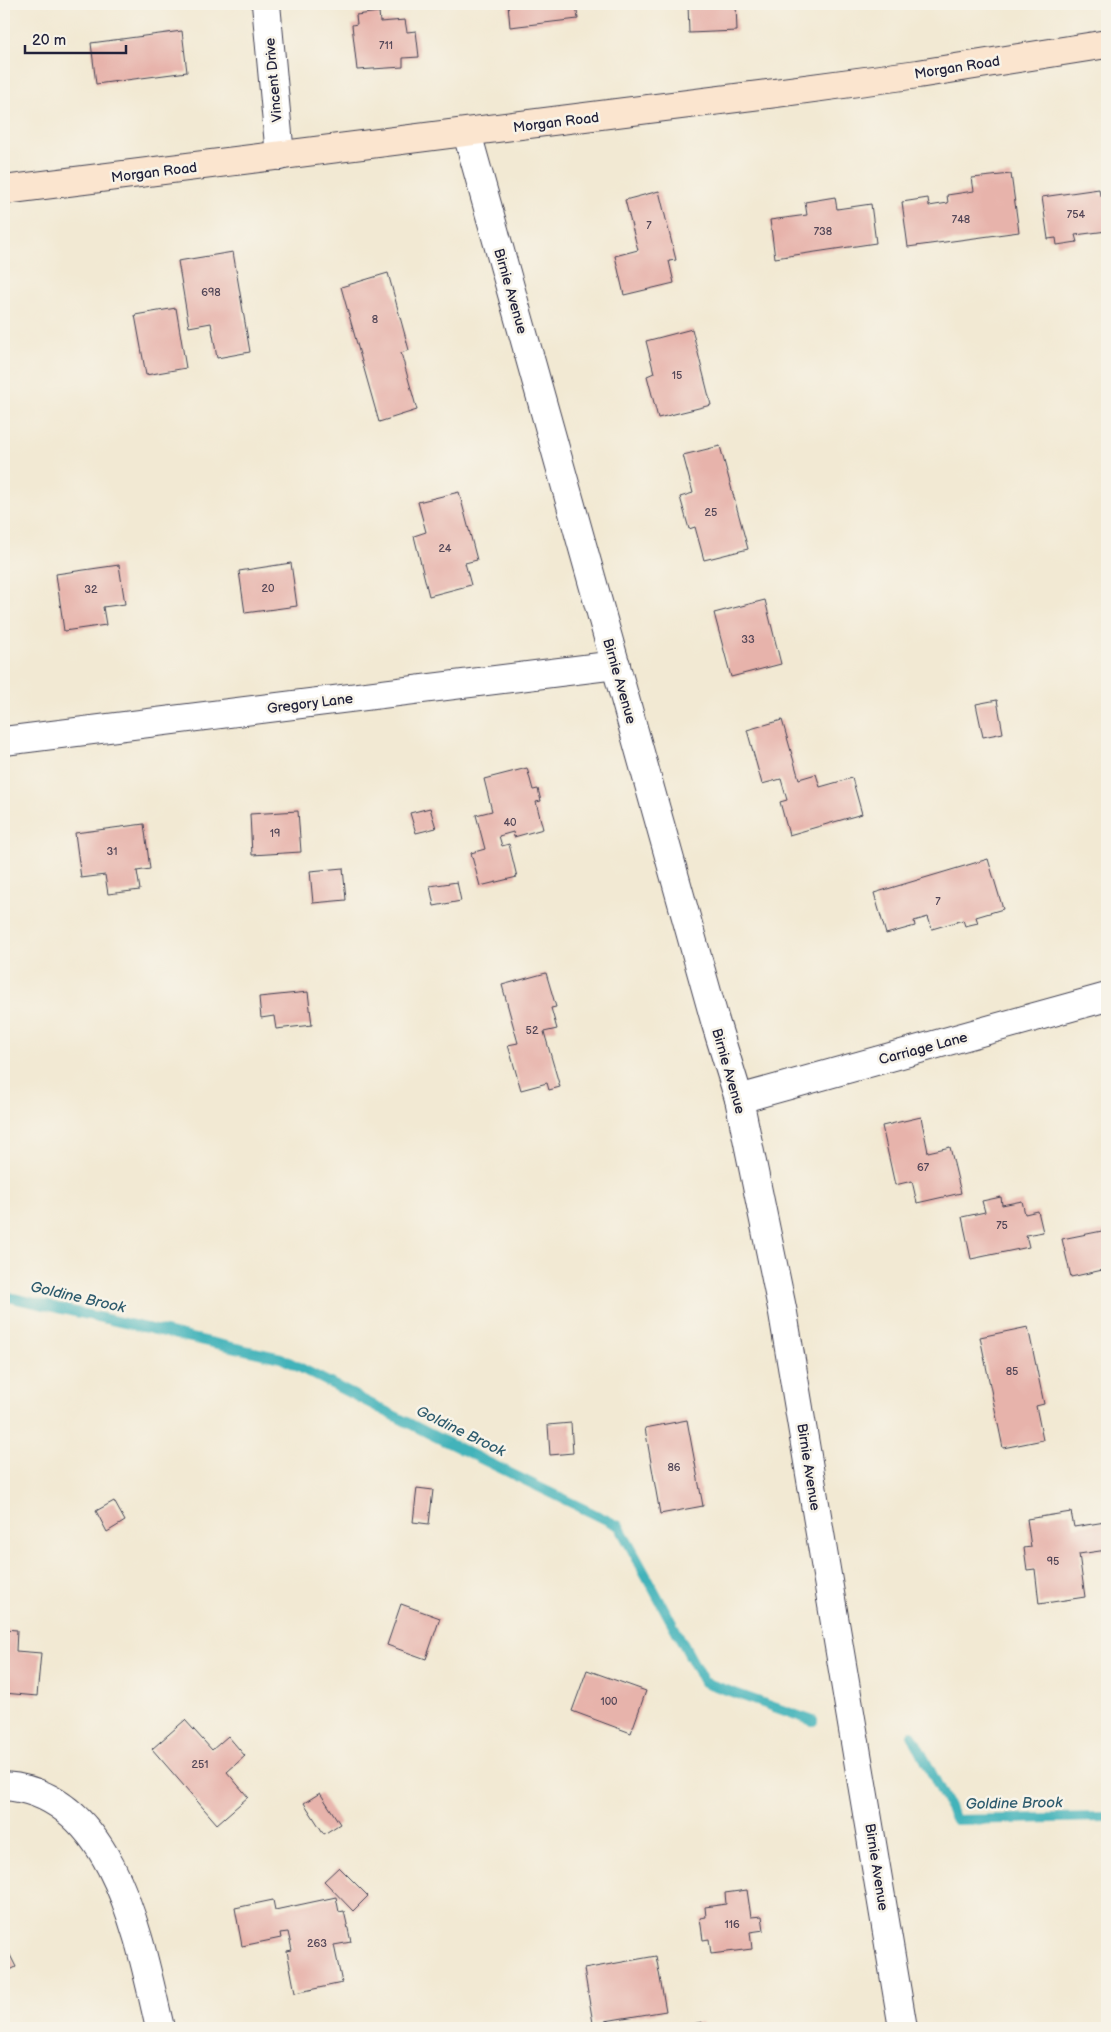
<svg xmlns="http://www.w3.org/2000/svg" width="1111" height="2032" font-family="'Balsamiq Sans',sans-serif">
<style>
.lines{fill:none;stroke-linecap:round;stroke-linejoin:round}
.stream{stroke:#43b3ba;stroke-width:10}
.building{fill:#e7b3ab}
.minor-casing{stroke:#414052;stroke-width:30}
.secondary-casing{stroke:#414052;stroke-width:30}
.minor{stroke:#fff;stroke-width:28}
.secondary{stroke:#fbe5cf;stroke-width:28}
.labels{text-anchor:middle;stroke-width:5;stroke-linejoin:round;paint-order:stroke}
.number-label{font-size:11px;fill:#534657}
.street-label{font-size:14px;fill:#22223b;stroke:#f7f3e8}
.water-label{font-size:15px;font-style:italic;fill:#2f5c6e;stroke:#f7f3e8}
</style>
<rect width="100%" height="100%" fill="#f7f3e8"/>
<filter id="ink" filterUnits="userSpaceOnUse"><feTurbulence type="fractalNoise" baseFrequency=".02" numOctaves="2"/><feDisplacementMap in="SourceGraphic" scale="10" xChannelSelector="R" yChannelSelector="G"/><feConvolveMatrix kernelMatrix="1 2 1 2 8 2 1 2 1" color-interpolation-filters="sRGB"/></filter>
<filter id="wash" filterUnits="userSpaceOnUse"><feTurbulence type="fractalNoise" baseFrequency=".0096" numOctaves="4" result="noise"/><feDisplacementMap in="SourceGraphic" scale="20" xChannelSelector="R" yChannelSelector="G"/><feGaussianBlur stdDeviation="1.12" result="paint"/><feColorMatrix in="noise" values="0 0 0 0 0 0 0 0 0 0 0 0 0 0 0 0 0 1.4 0 .05"/><feComposite in="paint" operator="in"/></filter>
<g filter="url(#wash)">
<rect width="100%" height="100%" fill="#f2e9d3"/>
<g class="lines">
<!-- stream -->
<g class="stream">
<polyline points="4,1296 281,1358 434,1436 619,1526 704,1682 813,1721"/>
<polyline points="912,1735 956,1820 1107,1817"/>
</g>
</g>
<g id="blocks">
<!-- building -->
<g class="building">
<polygon points="508,4 576,4 578,19 510,27"/>
<polygon points="688,4 736,4 737,31 689,33"/>
<polygon points="379,12 380,22 405,20 407,32 416,31 419,57 403,58 403,67 357,70 352,25 357,24 356,15"/>
<polygon points="182,31 187,72 96,84 91,43"/>
<polygon points="1011,174 1019,232 908,247 902,202 928,198 929,206 948,203 947,195 974,191 972,178"/>
<polygon points="1099,189 1100,195 1107,194 1107,231 1075,235 1077,242 1057,245 1056,238 1048,239 1042,197"/>
<polygon points="659,191 676,260 669,261 674,283 624,295 615,256 638,250 625,200"/>
<polygon points="835,197 837,209 871,204 876,243 775,258 770,220 807,215 805,202"/>
<polygon points="233,252 250,352 217,358 211,323 189,327 178,261"/>
<polygon points="388,273 409,350 401,353 417,410 379,422 341,287"/>
<polygon points="176,308 186,368 146,375 135,315"/>
<polygon points="692,329 711,405 658,418 647,376 654,373 646,341"/>
<polygon points="720,446 748,549 704,560 695,527 689,529 680,497 693,493 683,455"/>
<polygon points="459,492 477,560 465,563 471,585 429,596 414,536 426,532 418,502"/>
<polygon points="291,563 297,606 245,613 239,571"/>
<polygon points="119,565 125,604 103,607 106,625 64,631 56,574"/>
<polygon points="765,600 781,664 731,677 714,613"/>
<polygon points="997,700 1003,733 983,737 976,704"/>
<polygon points="782,720 799,779 816,774 820,787 852,778 862,814 789,835 780,802 787,800 781,779 762,784 747,730"/>
<polygon points="527,768 533,790 538,789 541,801 536,802 543,829 514,837 513,832 499,836 502,846 509,844 517,877 480,886 471,853 485,849 476,815 492,811 484,779"/>
<polygon points="430,808 436,828 416,833 410,813"/>
<polygon points="298,811 301,852 252,855 250,814"/>
<polygon points="144,824 150,869 137,871 140,890 108,894 105,875 81,878 75,833"/>
<polygon points="988,859 1003,909 976,917 978,923 965,926 963,920 932,929 928,917 914,921 915,926 886,934 874,893"/>
<polygon points="343,868 346,900 313,903 310,871"/>
<polygon points="457,882 461,901 434,906 430,886"/>
<polygon points="546,973 556,1007 551,1008 557,1029 544,1032 560,1087 549,1090 547,1083 521,1090 508,1045 518,1043 502,985"/>
<polygon points="308,992 312,1025 276,1029 274,1016 261,1018 259,997"/>
<polygon points="921,1117 928,1152 950,1147 961,1193 917,1203 912,1181 895,1185 882,1126"/>
<polygon points="1001,1197 1002,1205 1022,1201 1025,1214 1038,1211 1043,1232 1026,1235 1029,1247 971,1259 962,1217 985,1212 982,1201"/>
<polygon points="1107,1230 1107,1269 1071,1277 1062,1239"/>
<polygon points="1028,1327 1044,1404 1036,1406 1043,1440 1003,1448 980,1337"/>
<polygon points="687,1420 703,1506 660,1514 645,1428"/>
<polygon points="571,1423 573,1453 550,1455 548,1425"/>
<polygon points="417,1488 433,1490 429,1524 413,1522"/>
<polygon points="114,1501 125,1521 107,1532 96,1511"/>
<polygon points="1071,1512 1074,1527 1105,1522 1107,1550 1079,1554 1085,1597 1039,1604 1035,1569 1027,1570 1024,1548 1031,1547 1027,1519"/>
<polygon points="401,1604 440,1618 426,1659 387,1645"/>
<polygon points="4,1629 17,1630 16,1651 41,1653 37,1696 4,1693"/>
<polygon points="587,1670 646,1691 631,1733 572,1711"/>
<polygon points="185,1720 212,1750 228,1736 245,1756 227,1772 248,1797 217,1824 152,1749"/>
<polygon points="320,1793 340,1824 324,1834 304,1803"/>
<polygon points="339,1867 368,1896 353,1911 324,1881"/>
<polygon points="747,1890 751,1917 762,1916 764,1930 750,1932 752,1949 711,1954 709,1939 703,1940 700,1918 706,1917 705,1907 726,1904 725,1893"/>
<polygon points="336,1897 339,1912 344,1911 351,1942 334,1945 342,1983 295,1993 287,1951 292,1950 288,1932 280,1933 281,1938 242,1946 235,1908 273,1900 275,1910"/>
<polygon points="4,1943 16,1967 4,1973"/>
<polygon points="656,1956 666,2011 593,2023 584,1969"/>
<polygon points="702,2022 703,2028 678,2028 678,2027"/>
</g>
</g>
</g>
<g filter="url(#ink)">
<use href="#blocks" fill-opacity="0" stroke="#414052" stroke-width="1"/>
<g class="lines">
<defs>
<g id="minor">
<polyline points="266,4 280,156"/>
<polyline points="467,133 715,1021 739,1099 783,1313 903,2028"/>
<polyline points="4,741 616,665"/>
<polyline points="739,1099 1107,997"/>
<path d="M4 1786C115 1793 140 1943 160 2028"/>
</g>
<polyline id="secondary" points="4,190 768,94 918,74 1107,44"/>
</defs>
<!-- minor casing -->
<use href="#minor" class="minor-casing"/>
<!-- secondary casing -->
<use href="#secondary" class="secondary-casing"/>
<!-- minor -->
<use href="#minor" class="minor"/>
<!-- secondary -->
<use href="#secondary" class="secondary"/>
</g>
</g>
<g class="labels">
<!-- number labels -->
<g class="number-label">
<text x="386" y="49">711</text>
<text x="1076" y="218">754</text>
<text x="961" y="223">748</text>
<text x="649" y="229">7</text>
<text x="823" y="235">738</text>
<text x="211" y="296">698</text>
<text x="375" y="323">8</text>
<text x="677" y="379">15</text>
<text x="711" y="516">25</text>
<text x="445" y="552">24</text>
<text x="268" y="592">20</text>
<text x="91" y="593">32</text>
<text x="748" y="643">33</text>
<text x="510" y="826">40</text>
<text x="275" y="837">19</text>
<text x="112" y="855">31</text>
<text x="938" y="905">7</text>
<text x="532" y="1034">52</text>
<text x="923" y="1171">67</text>
<text x="1002" y="1229">75</text>
<text x="1012" y="1375">85</text>
<text x="674" y="1471">86</text>
<text x="1053" y="1565">95</text>
<text x="609" y="1705">100</text>
<text x="200" y="1768">251</text>
<text x="732" y="1928">116</text>
<text x="317" y="1947">263</text>
</g>
<!-- street labels -->
<g class="street-label">
<text transform="translate(957 67) rotate(-9)" y="5">Morgan Road</text>
<text transform="translate(273 80) rotate(-95)" y="5">Vincent Drive</text>
<text transform="translate(556 122) rotate(-7)" y="5">Morgan Road</text>
<text transform="translate(154 172) rotate(-7)" y="5">Morgan Road</text>
<text transform="translate(511 291) rotate(74)" y="5">Birnie Avenue</text>
<text transform="translate(620 681) rotate(74)" y="5">Birnie Avenue</text>
<text transform="translate(310 703) rotate(-7)" y="5">Gregory Lane</text>
<text transform="translate(923 1048) rotate(-15)" y="5">Carriage Lane</text>
<text transform="translate(729 1071) rotate(74)" y="5">Birnie Avenue</text>
<text transform="translate(809 1467) rotate(81)" y="5">Birnie Avenue</text>
<text transform="translate(877 1867) rotate(81)" y="5">Birnie Avenue</text>
</g>
<!-- water labels -->
<g class="water-label">
<text transform="translate(78 1297) rotate(13)" y="5">Goldine Brook</text>
<text transform="translate(461 1431) rotate(26)" y="5">Goldine Brook</text>
<text transform="translate(1014 1803) rotate(-1)" y="5">Goldine Brook</text>
</g>
</g>
<!-- margin -->
<rect width="1111" height="2032" fill="none" stroke="#f7f3e8" stroke-width="20"/>
<!-- scale -->
<path d="M25 45v8h101v-8" fill="none" stroke="#22223b" stroke-width="2.5"/>
<text x="32" y="45" font-size="15" fill="#22223b" stroke="#f7f3e8" stroke-width="4" paint-order="stroke">20 m</text>
</svg>
